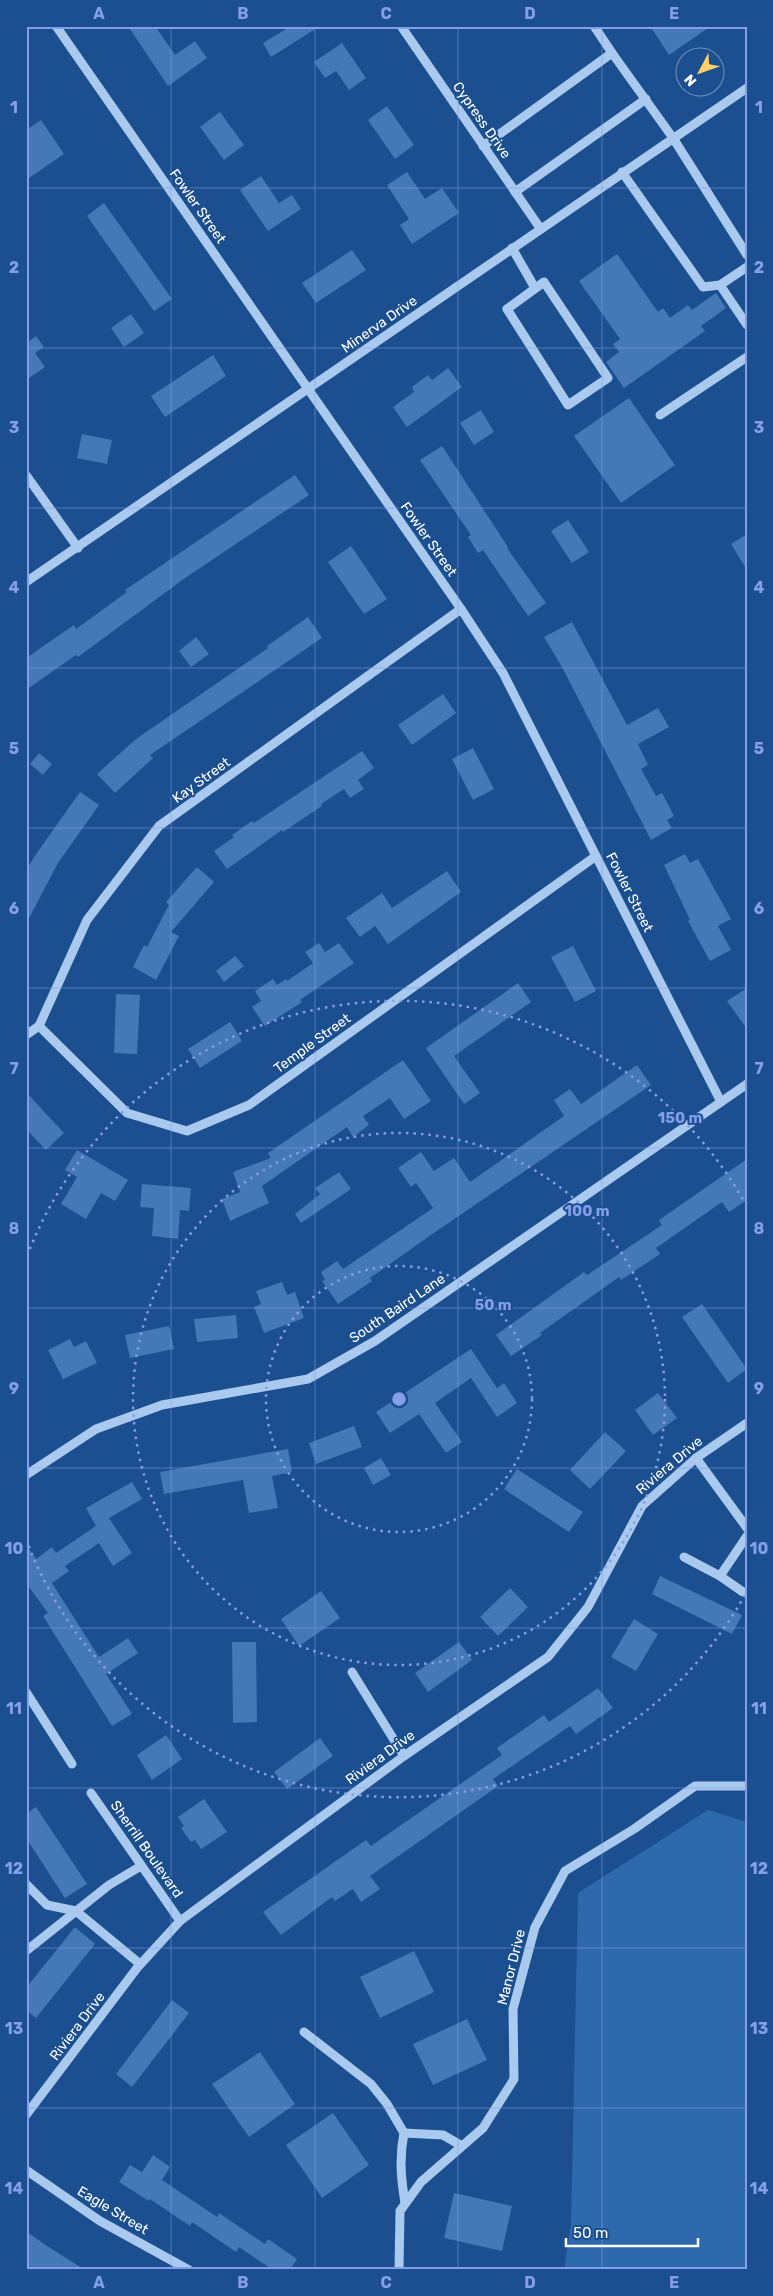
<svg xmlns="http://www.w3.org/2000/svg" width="773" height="2296" font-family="Rubik,sans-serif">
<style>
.green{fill:#2e69ad}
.building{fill:#4478b7}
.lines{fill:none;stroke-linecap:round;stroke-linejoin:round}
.minor{stroke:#a9c9ee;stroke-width:9}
.grid{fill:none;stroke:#839eea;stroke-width:1;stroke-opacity:0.55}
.ring{fill:none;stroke:#839eea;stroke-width:2.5;stroke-dasharray:2.5 5}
.labels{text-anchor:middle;stroke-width:4;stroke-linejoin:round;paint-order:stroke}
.street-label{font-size:14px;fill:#fff;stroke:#1b4f8f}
.centre{fill:#839eea;stroke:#1b4f8f;stroke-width:2.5}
.ring-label{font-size:15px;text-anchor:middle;font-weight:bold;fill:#839eea;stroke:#1b4f8f;stroke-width:4;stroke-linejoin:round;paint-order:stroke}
.neatline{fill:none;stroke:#839eea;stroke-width:2}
.grid-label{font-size:16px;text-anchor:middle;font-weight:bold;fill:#839eea}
</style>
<rect width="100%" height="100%" fill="#1b4f8f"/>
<!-- green -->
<polygon class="green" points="708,1810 747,1822 747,2270 564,2270 571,2225 578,1893"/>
<!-- building -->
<g class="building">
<polygon points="128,26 155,26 175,55 195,41 207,58 168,86"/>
<polygon points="291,26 320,26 271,57 263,43"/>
<polygon points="650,26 711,26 669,55"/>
<polygon points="342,43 366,78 349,90 336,71 325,78 314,62"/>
<polygon points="387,106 414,145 395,159 368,120"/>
<polygon points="220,112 244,145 224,160 200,127"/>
<polygon points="41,120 64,154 26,180 26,130"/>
<polygon points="407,172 425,199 442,188 459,213 412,244 400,225 409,219 387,185"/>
<polygon points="261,176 279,203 292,195 301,209 268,231 240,190"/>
<polygon points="104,203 172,299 154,311 87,216"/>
<polygon points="352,250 366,270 316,303 302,283"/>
<polygon points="617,254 658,312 663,308 670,318 688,305 692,310 716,293 726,308 701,326 705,331 624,388 606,362 619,352 613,344 620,339 579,281"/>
<polygon points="131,314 144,333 124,347 111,328"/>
<polygon points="36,336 44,347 35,353 45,367 26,380 26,340 28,342"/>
<polygon points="213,355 226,376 165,417 151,396"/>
<polygon points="448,368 462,387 407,427 393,407 414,392 412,387 428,375 432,380"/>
<polygon points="629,398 675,465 621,503 574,436"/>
<polygon points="481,410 494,432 474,445 460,423"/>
<polygon points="82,434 112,440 107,464 77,458"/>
<polygon points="442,446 508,547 507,548 546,603 528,616 483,550 478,553 468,537 471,535 420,460"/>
<polygon points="295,475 309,495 185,578 78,657 76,655 26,690 26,658 74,625 76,629 127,592 125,590"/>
<polygon points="568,520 589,552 572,563 551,531"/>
<polygon points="747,534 747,570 731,544"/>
<polygon points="351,546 387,599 364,614 328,562"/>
<polygon points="308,617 322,638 150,755 153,758 115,793 97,774 136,739 268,648 267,646"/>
<polygon points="572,622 627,725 658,708 669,727 638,744 648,765 641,769 656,796 662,793 674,816 667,820 672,828 651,840 562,667 544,637"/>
<polygon points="196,637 209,654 191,667 179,651"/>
<polygon points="443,694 456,713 412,745 398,725"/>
<polygon points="473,748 494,789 473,800 452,759"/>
<polygon points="362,751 374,768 358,780 364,789 350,798 344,789 321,804 322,806 283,832 282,830 227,869 214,851 234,837 232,835 252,821 254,823"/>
<polygon points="39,753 52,764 43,775 30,764"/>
<polygon points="80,792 99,805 58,863 26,924 26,871 34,857"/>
<polygon points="685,854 690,863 698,859 731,919 718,926 731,950 710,961 688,921 690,920 664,865"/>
<polygon points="197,867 214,882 171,932 179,936 156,980 133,967 144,945 147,947 169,905 166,902"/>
<polygon points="447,871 461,892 388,944 375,926 360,937 346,918 382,893 392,908"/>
<polygon points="319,943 325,952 339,943 354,963 300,1000 302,1002 265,1026 252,1007 261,1001 255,991 273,979 277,985 286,979 287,981 313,963 305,952"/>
<polygon points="573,946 596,991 575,1002 551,957"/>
<polygon points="235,956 244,966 224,982 216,971"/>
<polygon points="518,983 531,1002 454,1056 480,1093 464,1104 426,1048"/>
<polygon points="747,988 747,1029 727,1001"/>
<polygon points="116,994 140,995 137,1054 114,1053"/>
<polygon points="230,1022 242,1041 200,1068 188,1049"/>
<polygon points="403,1060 431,1101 404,1119 390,1098 363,1116 369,1125 353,1137 347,1127 262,1186 269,1203 230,1221 222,1199 240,1192 233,1172 271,1158 268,1153"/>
<polygon points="637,1065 651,1085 428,1237 370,1278 372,1281 338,1304 322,1281 325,1280 321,1272 337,1261 343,1269 433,1208 416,1183 411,1187 398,1168 421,1152 434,1171 454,1158 470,1182 564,1116 554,1100 570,1089 581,1104"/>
<polygon points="26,1092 64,1133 46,1150 26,1129"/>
<polygon points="77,1150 128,1180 115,1201 101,1193 86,1219 61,1204 77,1177 65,1170"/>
<polygon points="747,1159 747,1200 729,1212 722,1202 656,1248 660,1254 621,1280 619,1277 540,1333 542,1335 511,1356 496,1335 584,1272 587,1275 662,1225 659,1220"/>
<polygon points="339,1172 351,1189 301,1223 295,1214 320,1194 315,1188"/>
<polygon points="142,1184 191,1188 189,1211 180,1210 178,1239 152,1236 154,1208 140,1207"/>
<polygon points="282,1282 287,1295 295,1292 304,1318 264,1333 254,1307 261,1304 256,1291"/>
<polygon points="702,1304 747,1369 728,1383 682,1317"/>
<polygon points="236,1315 238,1338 197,1342 194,1319"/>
<polygon points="169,1326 174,1349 130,1358 125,1335"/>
<polygon points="70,1339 74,1347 86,1341 97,1363 63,1379 48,1350"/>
<polygon points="471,1349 497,1388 504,1383 517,1403 497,1417 471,1378 435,1403 462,1442 446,1453 419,1414 390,1433 376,1412"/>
<polygon points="658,1393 677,1418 653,1435 635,1410"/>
<polygon points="354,1426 362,1447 316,1464 309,1443"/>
<polygon points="605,1432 626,1451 590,1489 570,1470"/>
<polygon points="288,1449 292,1472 272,1476 278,1508 249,1513 243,1480 164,1494 160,1472"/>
<polygon points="381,1458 391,1475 373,1485 364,1468"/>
<polygon points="517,1469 583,1512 569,1532 504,1489"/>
<polygon points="132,1482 142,1499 109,1518 132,1553 113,1566 99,1543 65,1566 69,1571 52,1583 99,1657 128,1638 138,1653 106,1674 132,1714 112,1726 43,1616 48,1613 26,1583 26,1545 36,1559 52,1547 56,1553 96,1526 86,1508"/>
<polygon points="660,1576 742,1615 732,1634 652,1594"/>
<polygon points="510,1588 528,1607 498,1636 480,1617"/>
<polygon points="321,1591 340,1618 299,1646 281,1619"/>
<polygon points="634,1619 658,1634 636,1671 611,1657"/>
<polygon points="232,1642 256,1642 257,1722 233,1723"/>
<polygon points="459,1642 472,1660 428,1692 415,1673"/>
<polygon points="598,1688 613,1708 576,1734 570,1726 493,1779 498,1786 370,1876 380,1889 361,1902 353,1889 335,1901 332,1897 281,1935 263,1912 366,1840 371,1846 502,1755 497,1748 544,1715 549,1722"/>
<polygon points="166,1735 182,1759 152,1780 137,1755"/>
<polygon points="320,1738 333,1756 287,1789 274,1772"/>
<polygon points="204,1799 227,1832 201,1849 195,1840 191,1842 181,1828 184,1826 178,1817"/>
<polygon points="36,1807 87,1884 65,1898 26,1838 26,1814"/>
<polygon points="75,1927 95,1944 36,2018 26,2010 26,1988"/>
<polygon points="414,1951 434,1992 380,2018 360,1977"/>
<polygon points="172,2000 189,2013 132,2087 116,2074"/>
<polygon points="467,2019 487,2060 433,2085 413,2044"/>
<polygon points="260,2052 295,2104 249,2137 212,2084"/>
<polygon points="333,2113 369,2165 322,2198 286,2145"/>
<polygon points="153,2155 170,2167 162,2180 217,2217 219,2213 265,2244 268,2239 297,2259 290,2270 273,2270 239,2247 236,2252 192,2222 190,2226 150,2199 149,2201 119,2182 130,2165 142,2172"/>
<polygon points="454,2193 512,2206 502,2251 444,2238"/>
<polygon points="26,2231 44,2244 85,2270 34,2270 26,2265"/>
</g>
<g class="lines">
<!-- minor -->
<g class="minor">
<polyline points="56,26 461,609 503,673 721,1102"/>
<polyline points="401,26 540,228"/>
<polyline points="594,26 612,53"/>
<polyline points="483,146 612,53 673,138 747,255"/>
<polyline points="622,172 703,287 720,285 747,267"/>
<polyline points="515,192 646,99"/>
<polyline points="512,248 535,288"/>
<polygon points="544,282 608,378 568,405 507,309"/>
<polyline points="720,285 747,325"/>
<polyline points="660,415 747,357"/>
<polyline points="26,475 78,548"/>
<polyline points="26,582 747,88"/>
<polyline points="39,1026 127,1113 187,1131 249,1105 596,856"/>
<polyline points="26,1035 39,1026 87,920 159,826 461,609"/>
<polyline points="696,1458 747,1528"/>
<polyline points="26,1475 96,1429 162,1405 308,1379 375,1341 747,1084"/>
<polyline points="684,1557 720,1576 743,1592"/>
<polyline points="720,1576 747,1536"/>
<polyline points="352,1672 404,1756"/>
<polyline points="26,1692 72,1764"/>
<polyline points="91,1793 180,1921"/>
<polyline points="26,1884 47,1905 76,1911 140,1964"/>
<polyline points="26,1951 109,1885 141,1866"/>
<path d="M304 2032 371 2084 387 2104 404 2133C399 2158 401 2178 405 2203"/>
<polyline points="26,2115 137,1968 180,1921 404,1756 548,1657 588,1607 642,1506 696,1458 747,1423"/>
<polyline points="404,2133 443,2135 462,2146"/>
<polyline points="26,2170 100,2221 189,2270"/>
<polyline points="399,2270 400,2211 421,2182 483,2128 514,2079 513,2009 535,1927 565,1871 634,1829 695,1786 747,1786"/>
</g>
</g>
<!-- grid -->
<path class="grid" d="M171 26V2270M315 26V2270M458 26V2270M602 26V2270M26 188H747M26 348H747M26 508H747M26 668H747M26 828H747M26 988H747M26 1148H747M26 1308H747M26 1468H747M26 1628H747M26 1788H747M26 1948H747M26 2108H747"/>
<!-- distance rings -->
<g class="ring">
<circle cx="399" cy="1399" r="133"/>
<circle cx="399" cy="1399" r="266"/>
<path d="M745 1595A398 398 0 0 1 27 1542M27 1256A398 398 0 0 1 745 1203"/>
</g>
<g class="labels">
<!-- street labels -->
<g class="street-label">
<text transform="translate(482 120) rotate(55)" y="5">Cypress Drive</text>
<text transform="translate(198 206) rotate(55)" y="5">Fowler Street</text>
<text transform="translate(379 324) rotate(-35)" y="5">Minerva Drive</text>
<text transform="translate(429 539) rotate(55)" y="5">Fowler Street</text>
<text transform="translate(201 780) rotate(-36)" y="5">Kay Street</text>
<text transform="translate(630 892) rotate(63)" y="5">Fowler Street</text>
<text transform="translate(312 1043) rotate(-36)" y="5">Temple Street</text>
<text transform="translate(397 1308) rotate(-34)" y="5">South Baird Lane</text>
<text transform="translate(669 1465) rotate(-40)" y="5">Riviera Drive</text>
<text transform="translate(380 1757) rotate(-36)" y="5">Riviera Drive</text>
<text transform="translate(147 1849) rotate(55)" y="5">Sherrill Boulevard</text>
<text transform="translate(511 1967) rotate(-76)" y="5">Manor Drive</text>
<text transform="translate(77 2026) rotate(-53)" y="5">Riviera Drive</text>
<text transform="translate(113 2210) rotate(31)" y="5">Eagle Street</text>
</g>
</g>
<circle cx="399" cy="1399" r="8" class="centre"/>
<g class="ring-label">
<text x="680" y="1123">150 m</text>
<text x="587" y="1216">100 m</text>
<text x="493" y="1310">50 m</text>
</g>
<!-- border -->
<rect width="773" height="2296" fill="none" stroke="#1b4f8f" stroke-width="55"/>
<!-- north arrow -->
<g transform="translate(700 72) rotate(229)"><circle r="24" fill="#1b4f8f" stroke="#7695bc"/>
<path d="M0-4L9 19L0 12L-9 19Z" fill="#ffd166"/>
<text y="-8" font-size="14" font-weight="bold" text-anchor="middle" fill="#ffffff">N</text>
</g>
<!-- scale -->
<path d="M566 2238v8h132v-8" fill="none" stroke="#ffffff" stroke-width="2.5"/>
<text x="573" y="2238" font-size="15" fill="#ffffff" stroke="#1b4f8f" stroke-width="4" paint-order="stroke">50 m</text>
<rect x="28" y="28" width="718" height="2240" class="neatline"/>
<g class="grid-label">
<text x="99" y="19">A</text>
<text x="243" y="19">B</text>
<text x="386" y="19">C</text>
<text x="530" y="19">D</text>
<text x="674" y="19">E</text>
<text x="14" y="113">1</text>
<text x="759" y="113">1</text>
<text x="14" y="273">2</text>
<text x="759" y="273">2</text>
<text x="14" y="433">3</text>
<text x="759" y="433">3</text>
<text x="14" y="593">4</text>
<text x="759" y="593">4</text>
<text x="14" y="754">5</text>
<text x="759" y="754">5</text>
<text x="14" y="914">6</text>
<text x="759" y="914">6</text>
<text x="14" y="1074">7</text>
<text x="759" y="1074">7</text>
<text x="14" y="1234">8</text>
<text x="759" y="1234">8</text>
<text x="14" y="1394">9</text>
<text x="759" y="1394">9</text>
<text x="14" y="1554">10</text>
<text x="759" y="1554">10</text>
<text x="14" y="1714">11</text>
<text x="759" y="1714">11</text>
<text x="14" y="1874">12</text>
<text x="759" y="1874">12</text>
<text x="14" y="2034">13</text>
<text x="759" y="2034">13</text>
<text x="14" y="2194">14</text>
<text x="759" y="2194">14</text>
<text x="99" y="2288">A</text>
<text x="243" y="2288">B</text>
<text x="386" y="2288">C</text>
<text x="530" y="2288">D</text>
<text x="674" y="2288">E</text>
</g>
</svg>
